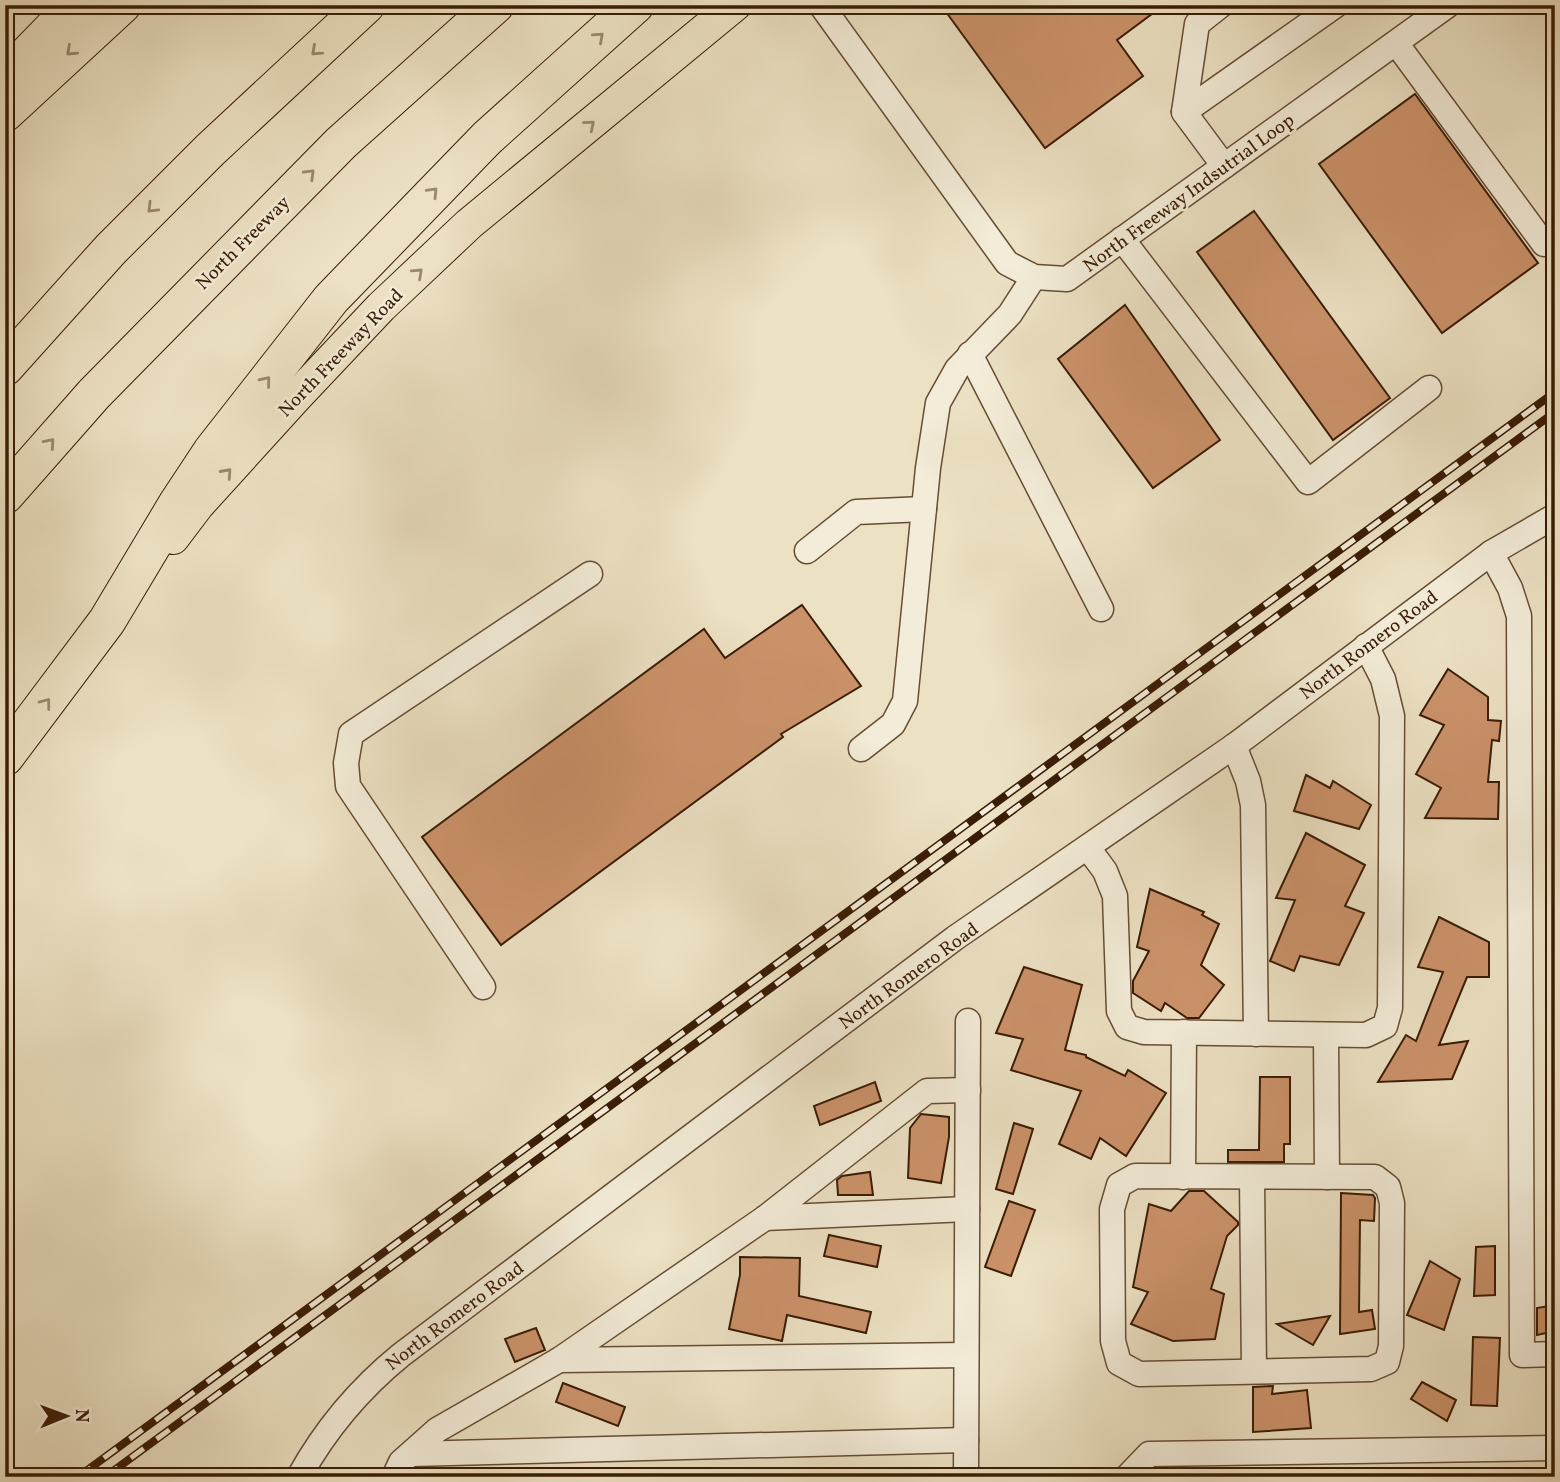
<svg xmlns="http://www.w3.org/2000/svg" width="1560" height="1482" font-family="Vollkorn,serif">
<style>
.building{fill:#cb926a;stroke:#3a1c05;stroke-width:2}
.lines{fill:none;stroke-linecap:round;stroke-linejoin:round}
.minor-casing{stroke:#664d34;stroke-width:27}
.major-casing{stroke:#3a1c05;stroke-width:34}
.highway-casing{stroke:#3a1c05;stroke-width:39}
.minor{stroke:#f3ecd8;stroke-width:24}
.major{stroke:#ece1c3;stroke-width:32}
.highway{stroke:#ece1c3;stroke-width:37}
.rail-casing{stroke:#3a1c05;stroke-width:8}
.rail{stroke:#f3ecd8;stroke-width:5;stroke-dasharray:16;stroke-linecap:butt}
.oneway{stroke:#9c886e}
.labels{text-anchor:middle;stroke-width:5;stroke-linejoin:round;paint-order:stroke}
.street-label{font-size:19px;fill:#3a1c05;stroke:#f3ecd8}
</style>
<rect width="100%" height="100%" fill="#ece1c3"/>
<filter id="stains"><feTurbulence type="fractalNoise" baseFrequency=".00286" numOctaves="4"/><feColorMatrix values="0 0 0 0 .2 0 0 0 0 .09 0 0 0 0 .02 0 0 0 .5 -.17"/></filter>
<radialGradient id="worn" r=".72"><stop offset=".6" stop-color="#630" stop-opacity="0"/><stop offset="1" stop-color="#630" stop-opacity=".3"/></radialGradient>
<!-- building -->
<g class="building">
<polygon points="941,5 1164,5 1117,40 1143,76 1045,148"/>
<polygon points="1415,94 1538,263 1442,333 1319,164"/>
<polygon points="1254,211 1390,398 1333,440 1197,252"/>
<polygon points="1125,305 1220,440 1153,488 1058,359"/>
<polygon points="802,605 861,686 781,734 783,737 501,945 422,837 704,629 725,658"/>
<polygon points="1448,669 1488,697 1488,720 1501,721 1499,741 1492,740 1488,782 1499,782 1498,819 1425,818 1441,788 1416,774 1444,725 1420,715"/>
<polygon points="1306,775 1330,788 1333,781 1371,805 1359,829 1294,811"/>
<polygon points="1306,833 1365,865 1345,906 1364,913 1339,965 1300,956 1294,971 1270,961 1295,900 1276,898"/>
<polygon points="1150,889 1204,912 1202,915 1219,924 1201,965 1224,985 1199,1018 1187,1018 1165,1003 1161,1011 1133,993 1133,981 1149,951 1137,947"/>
<polygon points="1439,917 1489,942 1489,977 1467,977 1439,1045 1468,1041 1452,1079 1378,1082 1406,1035 1416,1041 1443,972 1418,967"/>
<polygon points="1024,967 1082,985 1065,1050 1086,1055 1086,1057 1125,1076 1128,1070 1166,1093 1126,1156 1100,1138 1091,1159 1059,1144 1081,1091 1011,1070 1023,1039 996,1033"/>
<polygon points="1260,1077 1290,1077 1290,1144 1284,1144 1284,1162 1228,1162 1228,1150 1259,1150"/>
<polygon points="875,1082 881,1101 820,1125 814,1106"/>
<polygon points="921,1114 949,1117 949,1137 941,1183 908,1178 910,1128"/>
<polygon points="1014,1123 1033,1129 1013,1194 996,1189"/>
<polygon points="870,1172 873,1195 838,1195 837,1180 842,1176"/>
<polygon points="1189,1191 1204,1191 1238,1222 1238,1225 1227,1236 1211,1289 1224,1294 1215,1339 1173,1341 1131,1324 1148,1292 1133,1287 1149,1204 1171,1211"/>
<polygon points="1341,1193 1373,1195 1375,1198 1374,1221 1360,1220 1359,1312 1372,1310 1375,1329 1340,1334"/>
<polygon points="1009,1201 1035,1210 1011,1276 985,1267"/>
<polygon points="829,1235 881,1246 877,1267 824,1256"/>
<polygon points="1495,1246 1495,1295 1474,1296 1476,1247"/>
<polygon points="740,1257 800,1258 799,1296 871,1312 866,1333 787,1315 782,1341 729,1329 740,1275"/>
<polygon points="1430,1261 1460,1279 1444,1330 1407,1315"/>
<polygon points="1555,1305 1555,1331 1537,1335 1537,1308"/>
<polygon points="1330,1316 1313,1345 1277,1324"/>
<polygon points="536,1328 545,1350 515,1362 505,1339"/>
<polygon points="1473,1337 1500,1338 1497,1406 1471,1405"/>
<polygon points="1422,1382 1456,1400 1447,1421 1411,1399"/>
<polygon points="563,1383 625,1407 618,1426 556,1402"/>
<polygon points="1273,1386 1272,1394 1307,1390 1311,1428 1253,1432 1253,1387"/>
</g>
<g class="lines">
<defs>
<g id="minor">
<polyline points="821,5 1007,263 1034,277 1067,279 1448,5"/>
<polyline points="1221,5 1197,24 1184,112 1224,166"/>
<polyline points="1396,43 1544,244"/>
<polyline points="1184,112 1336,5"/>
<polyline points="1122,239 1308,482 1429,388"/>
<polyline points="970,354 1101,609"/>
<polyline points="807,551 856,512 924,509"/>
<polyline points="1491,553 1510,588 1519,616 1522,1355 1555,1354"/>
<polyline points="1234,746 1248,781 1253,805 1256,1034"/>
<polyline points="861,749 893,724 905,701 928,468 938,403 957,369 1010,314 1034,277"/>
<polyline points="1088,848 1105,871 1115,896 1119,1011 1127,1027 1144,1032 1366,1035 1385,1026 1390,1008 1392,716 1383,679 1366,646"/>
<polyline points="483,987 348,786 346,763 351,734 590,574"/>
<polyline points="1326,1036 1327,1177"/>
<polygon points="1135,1176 1375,1177 1388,1187 1392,1203 1391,1346 1387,1362 1371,1369 1139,1374 1119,1363 1113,1341 1112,1209 1119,1185"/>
<polyline points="1183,1177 1184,1032"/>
<polyline points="1252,1177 1254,1371"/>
<polyline points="765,1218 967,1209"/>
<polyline points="559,1360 966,1355"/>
<polyline points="411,1454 966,1440"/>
<path d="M299 1477C326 1428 358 1390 401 1355L955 938 1234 746 1491 553 1555 516"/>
<polyline points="394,1477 401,1462 437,1430 559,1360 765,1218 927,1091 968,1090"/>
<polyline points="966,1477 968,1021"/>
<polyline points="1127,1477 1149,1454 1555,1448"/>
</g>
<g id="major">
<polyline points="5,74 72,5"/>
<polyline points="173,538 198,505 296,397 381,307 469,224 735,5"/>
</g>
<g id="highway">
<polyline points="5,113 122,5"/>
<polyline points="5,367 111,249 210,150 366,5"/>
<polyline points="5,495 94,394 341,143 495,5"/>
<polyline points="5,757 107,621 177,504 212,451 331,299 487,138 635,5"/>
</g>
</defs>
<!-- minor casing -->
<use href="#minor" class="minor-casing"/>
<!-- major casing -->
<use href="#major" class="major-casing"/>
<!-- highway casing -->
<use href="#highway" class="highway-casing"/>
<!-- minor -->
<use href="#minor" class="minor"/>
<!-- major -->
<use href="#major" class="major"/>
<!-- highway -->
<use href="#highway" class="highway"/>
<defs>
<g id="rail">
<polyline points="78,1477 1555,392"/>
<polyline points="105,1477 1555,412"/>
</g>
</defs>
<!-- rail casing -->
<use href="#rail" class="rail-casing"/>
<!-- rail -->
<use href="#rail" class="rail"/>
</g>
<!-- one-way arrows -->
<defs><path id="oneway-chevron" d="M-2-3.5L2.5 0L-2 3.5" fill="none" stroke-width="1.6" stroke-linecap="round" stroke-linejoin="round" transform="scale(1.75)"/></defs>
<g class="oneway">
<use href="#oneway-chevron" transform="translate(599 37) rotate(-42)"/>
<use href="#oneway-chevron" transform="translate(71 51) rotate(137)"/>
<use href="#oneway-chevron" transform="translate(316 51) rotate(138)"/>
<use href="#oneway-chevron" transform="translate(590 125) rotate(-40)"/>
<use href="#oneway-chevron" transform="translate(310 174) rotate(-45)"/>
<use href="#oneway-chevron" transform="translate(433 192) rotate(-46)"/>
<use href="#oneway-chevron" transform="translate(152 208) rotate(135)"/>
<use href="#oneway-chevron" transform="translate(418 273) rotate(-43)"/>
<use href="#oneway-chevron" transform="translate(266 381) rotate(-51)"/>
<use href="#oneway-chevron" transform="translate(50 443) rotate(-49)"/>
<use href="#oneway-chevron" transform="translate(227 473) rotate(-48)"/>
<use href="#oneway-chevron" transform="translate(46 703) rotate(-53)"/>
</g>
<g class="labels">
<!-- street labels -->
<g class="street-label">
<text transform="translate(1188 192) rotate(-36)" y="7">North Freeway Indsutrial Loop</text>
<text transform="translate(242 242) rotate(-45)" y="7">North Freeway</text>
<text transform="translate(340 352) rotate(-46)" y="7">North Freeway Road</text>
<text transform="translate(1368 644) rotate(-37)" y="7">North Romero Road</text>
<text transform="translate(908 975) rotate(-36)" y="7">North Romero Road</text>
<text transform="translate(454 1315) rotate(-37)" y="7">North Romero Road</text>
</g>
</g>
<!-- margin -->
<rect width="1560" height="1482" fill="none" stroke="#ece1c3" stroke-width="28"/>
<rect x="7" y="7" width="1546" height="1468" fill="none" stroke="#3a1c05" stroke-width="3.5"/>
<rect x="14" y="14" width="1532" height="1454" fill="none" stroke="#3a1c05" stroke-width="2"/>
<!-- north arrow -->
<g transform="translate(66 1416) rotate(89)" stroke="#f3ecd8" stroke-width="5" paint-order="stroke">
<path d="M0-5L12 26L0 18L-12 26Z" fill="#3a1c05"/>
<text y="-10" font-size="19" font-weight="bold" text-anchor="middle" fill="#3a1c05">N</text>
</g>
<rect width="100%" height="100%" filter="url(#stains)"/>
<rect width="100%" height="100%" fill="url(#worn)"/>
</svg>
